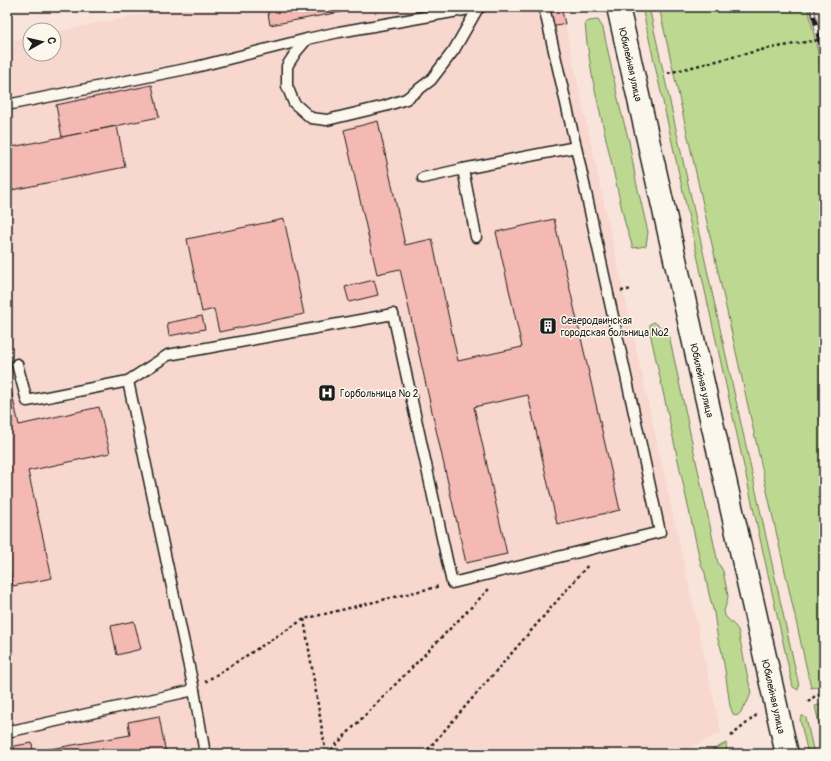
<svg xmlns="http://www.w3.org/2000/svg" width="831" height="761" font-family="Pangolin,sans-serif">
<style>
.built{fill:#f8d7cf}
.green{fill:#bdd991;stroke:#6c7a56}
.building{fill:#f5b9b3;stroke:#1c1c1c}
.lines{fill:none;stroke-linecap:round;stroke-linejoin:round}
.service-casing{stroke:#1c1c1c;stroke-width:13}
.secondary-casing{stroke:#1c1c1c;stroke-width:25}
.path{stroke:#1c1c1c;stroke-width:2.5;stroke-dasharray:3 3;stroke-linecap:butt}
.service{stroke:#fbf7ec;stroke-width:10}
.secondary{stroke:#fbf7ec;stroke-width:22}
.rail-casing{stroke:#1c1c1c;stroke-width:4.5}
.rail{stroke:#fbf7ec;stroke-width:3;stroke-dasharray:9;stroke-linecap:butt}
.labels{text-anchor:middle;stroke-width:3;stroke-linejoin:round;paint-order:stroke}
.street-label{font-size:10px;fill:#1c1c1c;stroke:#fbf7ec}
.poi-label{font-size:10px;fill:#1c1c1c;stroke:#fbf7ec;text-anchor:start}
</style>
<rect width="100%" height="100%" fill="#f9e4db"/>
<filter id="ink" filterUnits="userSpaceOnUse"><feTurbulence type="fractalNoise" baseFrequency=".025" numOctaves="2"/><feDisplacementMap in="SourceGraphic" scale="8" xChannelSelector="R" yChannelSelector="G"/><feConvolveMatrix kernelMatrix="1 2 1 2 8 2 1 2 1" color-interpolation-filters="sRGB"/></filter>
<g filter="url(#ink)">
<!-- built -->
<polygon class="built" points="177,7 267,7 271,25 368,7 561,7 721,732 679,754 7,754 7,41 30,37 30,54 54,54 54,32"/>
<!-- green -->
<g class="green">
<polygon points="642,7 649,7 799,686 798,690 793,687"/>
<polygon points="659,7 808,7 824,81 824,686 811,688"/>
<polygon points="598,20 603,28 620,108 629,141 636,181 648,232 646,246 633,248 625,223 593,81 587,43 585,23 589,21"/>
<polygon points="654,322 666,331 669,335 718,563 723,571 728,596 727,601 724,611 725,616 735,626 738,630 750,688 751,693 747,703 743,707 741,712 737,716 733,714 730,706 725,670 721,648 718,640 714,613 709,594 705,573 701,565 651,337 650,328 650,324"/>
<polygon points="824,704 824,745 815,706"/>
<polygon points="802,716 804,716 806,718 814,754 808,754 800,719"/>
<polygon points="726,743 727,754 705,754"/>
</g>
<!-- building -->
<g class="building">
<polygon points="267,7 368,7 270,25"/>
<polygon points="547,7 561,7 565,24 552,27"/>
<polygon points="152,85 159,117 62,137 56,105"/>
<polygon points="378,121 405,245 432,239 458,361 522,347 496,232 554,219 620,510 557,524 528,395 474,407 507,554 466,563 400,269 377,274 344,130"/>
<polygon points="117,126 125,167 7,191 7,148"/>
<polygon points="284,219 304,314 219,332 214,309 202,312 187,239"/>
<polygon points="374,280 378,295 349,302 345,287"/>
<polygon points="202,316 205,329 169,336 167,323"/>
<polygon points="7,372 19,425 99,407 110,453 28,471 52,578 13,586 7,561"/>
<polygon points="134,621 141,649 117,655 111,626"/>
<polygon points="159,716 166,754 15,754 14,746 32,743 33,752 130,735 128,722"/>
</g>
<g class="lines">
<defs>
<g id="service">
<polyline points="307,39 296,52 287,66 287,86 294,103 311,118 327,120 385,106 406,99 431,80 454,50 478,8"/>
<polyline points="7,105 196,67 307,39 339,32 481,7"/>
<polyline points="463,169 476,237"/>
<polyline points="423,178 463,169 576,147"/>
<polyline points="17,364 27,401 128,381 194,690 205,754"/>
<polyline points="128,381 168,355 393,314 452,583 660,532 576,147 544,7"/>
<polyline points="7,732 194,690"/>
</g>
<g id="secondary">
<path id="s1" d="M618 7 787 754"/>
</g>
</defs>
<!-- service casing -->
<use href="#service" class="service-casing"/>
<!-- secondary casing -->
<use href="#secondary" class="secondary-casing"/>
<!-- path -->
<g class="path">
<polyline points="668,73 765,49 824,39"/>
<polyline points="621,291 632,289"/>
<polyline points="304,619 326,754"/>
<polyline points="205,682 304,619 440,586"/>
<polyline points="808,702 815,696 824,694"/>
<polyline points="731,736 758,714"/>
<polyline points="327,754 489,589"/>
<polyline points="424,754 589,564"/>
</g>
<!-- service -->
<use href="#service" class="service"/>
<!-- secondary -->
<use href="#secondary" class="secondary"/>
<defs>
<polyline id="rail" points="812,7 824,62"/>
</defs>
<!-- rail casing -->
<use href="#rail" class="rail-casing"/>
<!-- rail -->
<use href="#rail" class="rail"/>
</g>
</g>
<!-- icons -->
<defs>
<symbol id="building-square" viewBox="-11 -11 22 22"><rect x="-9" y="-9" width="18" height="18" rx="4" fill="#1c1c1c" stroke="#fbf7ec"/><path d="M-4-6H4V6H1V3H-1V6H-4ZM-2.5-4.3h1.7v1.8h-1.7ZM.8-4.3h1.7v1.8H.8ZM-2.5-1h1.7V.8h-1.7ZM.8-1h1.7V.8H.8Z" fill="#fff"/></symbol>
<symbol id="hospital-square" viewBox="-11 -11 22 22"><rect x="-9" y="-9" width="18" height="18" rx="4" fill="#1c1c1c" stroke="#fbf7ec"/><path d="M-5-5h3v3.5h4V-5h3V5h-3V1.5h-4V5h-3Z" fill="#fff"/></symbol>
</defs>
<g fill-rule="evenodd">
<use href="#building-square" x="538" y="316" width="20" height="20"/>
<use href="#hospital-square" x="317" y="383" width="20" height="20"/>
</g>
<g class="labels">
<!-- street labels -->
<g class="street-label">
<text dy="4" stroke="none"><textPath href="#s1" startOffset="59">Юбилейная улица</textPath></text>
<text dy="4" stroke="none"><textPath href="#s1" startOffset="383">Юбилейная улица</textPath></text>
<text dy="4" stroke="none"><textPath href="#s1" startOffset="707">Юбилейная улица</textPath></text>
</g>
<!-- poi labels -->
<g class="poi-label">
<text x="561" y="324">Северодвинская<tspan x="561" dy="12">городская больница №2</tspan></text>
<text x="340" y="397">Горбольница № 2</text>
</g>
</g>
<!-- margin -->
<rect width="831" height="761" fill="none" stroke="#fbf7ec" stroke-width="24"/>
<rect x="12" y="12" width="807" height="737" fill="none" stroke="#1c1c1c" stroke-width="1.5" filter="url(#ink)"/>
<!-- north arrow -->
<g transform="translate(42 42) rotate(82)"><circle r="19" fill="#fbf7ec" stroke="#a29f99"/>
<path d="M0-3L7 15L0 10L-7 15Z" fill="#1c1c1c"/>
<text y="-6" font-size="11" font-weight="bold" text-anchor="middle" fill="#1c1c1c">С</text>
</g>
</svg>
